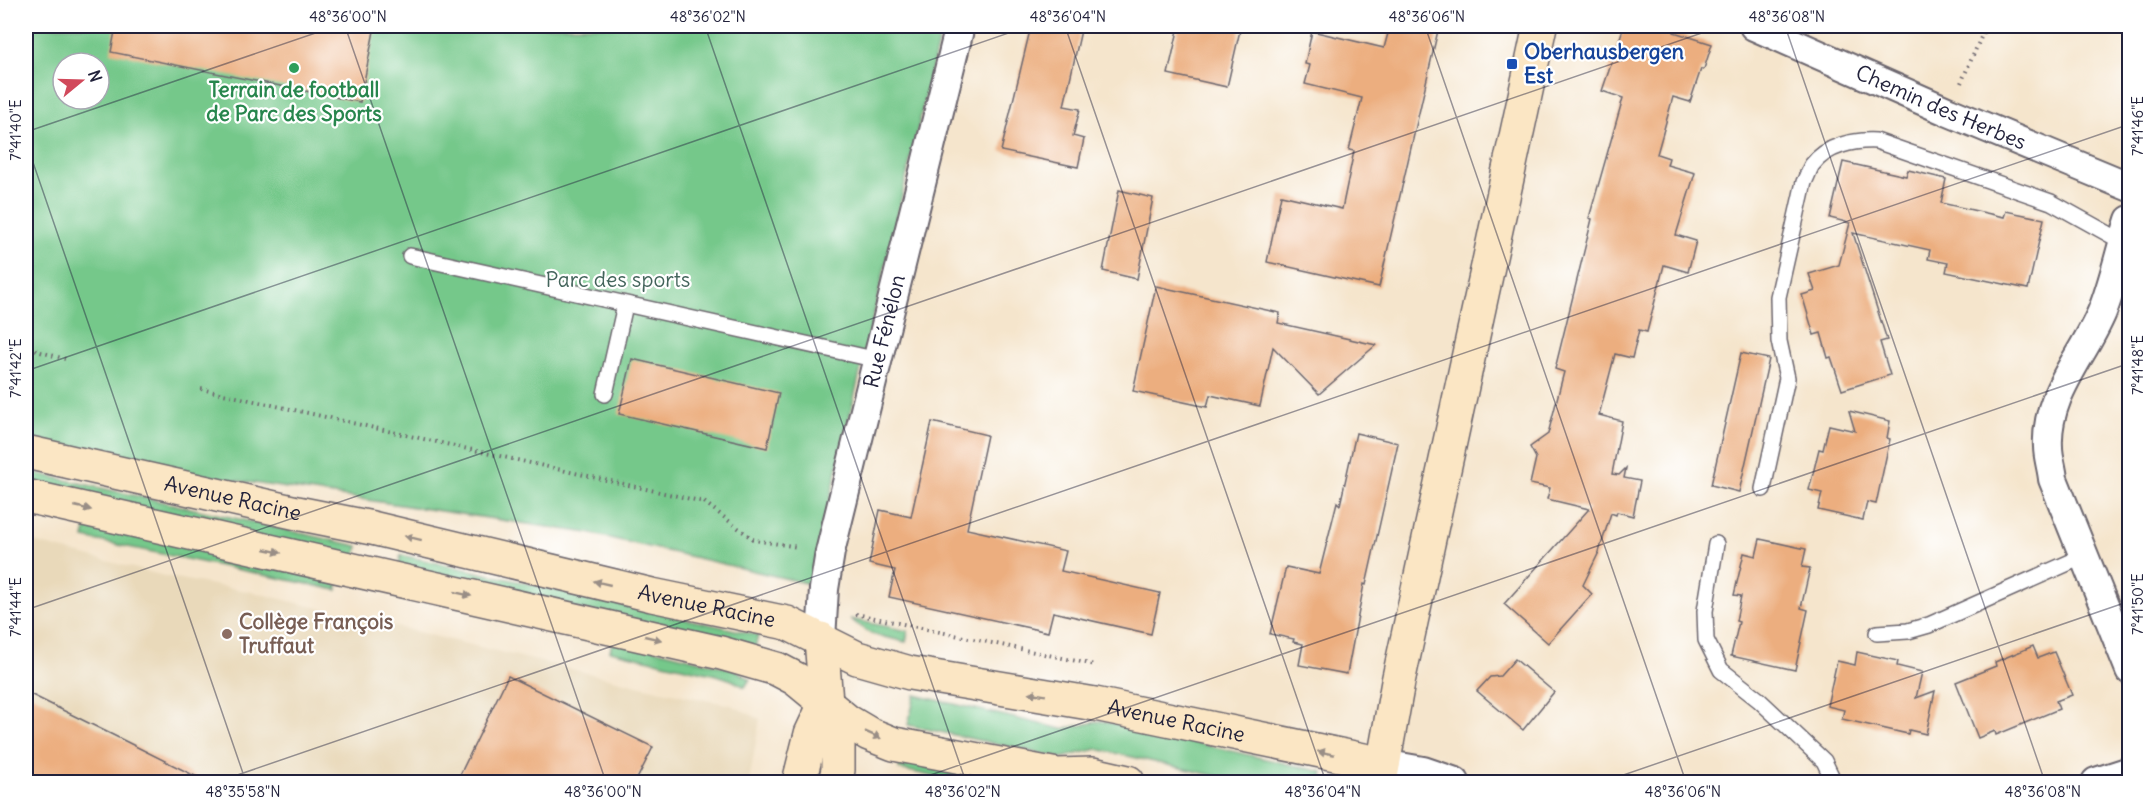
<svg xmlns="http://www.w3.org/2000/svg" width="2155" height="808" font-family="Delius,sans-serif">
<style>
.built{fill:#e9d9ba}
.green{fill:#75c88a;stroke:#4c7562;stroke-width:1.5;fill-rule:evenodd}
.building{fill:#ecae7f}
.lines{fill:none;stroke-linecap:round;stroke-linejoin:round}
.lane-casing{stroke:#6c666e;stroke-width:18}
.street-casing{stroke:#6c666e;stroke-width:32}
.secondary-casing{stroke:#6c666e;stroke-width:36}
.path{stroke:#6c666e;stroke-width:4;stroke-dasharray:1.5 4.5;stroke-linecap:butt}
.lane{stroke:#fff;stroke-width:15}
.street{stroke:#fff;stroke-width:28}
.secondary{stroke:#fbe6c4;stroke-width:33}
.oneway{fill:#998e86}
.ticks{fill:none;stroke:#22223b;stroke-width:1.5;stroke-opacity:0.45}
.transit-dot{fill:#1a4fb4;stroke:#fff;stroke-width:2}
.leisure-dot{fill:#2e9e5b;stroke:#fff;stroke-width:2}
.education-dot{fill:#8d6e63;stroke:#fff;stroke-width:2}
.labels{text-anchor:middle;stroke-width:4.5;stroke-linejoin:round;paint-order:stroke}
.transit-label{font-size:21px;font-weight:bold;fill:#164399;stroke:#fff;text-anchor:start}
.leisure-label{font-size:21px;font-weight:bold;fill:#27864d;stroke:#fff}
.street-label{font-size:21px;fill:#22223b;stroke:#fff}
.park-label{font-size:21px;fill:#43645b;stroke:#fff}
.education-label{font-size:21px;font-weight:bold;fill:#785e54;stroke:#fff;text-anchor:start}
.neatline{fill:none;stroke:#22223b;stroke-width:2}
.ticks-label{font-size:15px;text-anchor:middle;fill:#22223b}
</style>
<rect width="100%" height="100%" fill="#fff"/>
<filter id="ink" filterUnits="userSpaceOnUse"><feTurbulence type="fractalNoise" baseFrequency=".0167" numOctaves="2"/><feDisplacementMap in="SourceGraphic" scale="12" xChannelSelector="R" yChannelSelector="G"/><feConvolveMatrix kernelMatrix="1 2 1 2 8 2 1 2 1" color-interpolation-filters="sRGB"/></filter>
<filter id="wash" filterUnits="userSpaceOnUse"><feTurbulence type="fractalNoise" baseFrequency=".008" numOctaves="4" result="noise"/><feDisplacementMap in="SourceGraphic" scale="24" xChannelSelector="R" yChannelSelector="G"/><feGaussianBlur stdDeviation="1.35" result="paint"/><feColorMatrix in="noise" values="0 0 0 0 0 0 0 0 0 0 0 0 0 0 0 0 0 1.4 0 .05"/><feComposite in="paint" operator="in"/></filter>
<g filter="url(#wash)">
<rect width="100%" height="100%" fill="#f5e5cc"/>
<!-- built -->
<polygon class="built" points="26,540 164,576 252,592 662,691 731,705 760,719 749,782 26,782"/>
<!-- green -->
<g class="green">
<path d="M26 26H942L810 584 588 533 26 449ZM63 63H99V99H63Z"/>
<polygon points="26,471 358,546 355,560 26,486"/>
<polygon points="88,521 340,578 337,590 84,538"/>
<polygon points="401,555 758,635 755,648 398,569"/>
<polygon points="850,619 908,631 906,642 871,634"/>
<polygon points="613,639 736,670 750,679 745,687 732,680 717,675 610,651"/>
<polygon points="915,695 1062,729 1101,721 1323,772 1321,782 1243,782 1097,749 1061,758 908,725"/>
<polygon points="900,761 1001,782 958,782 899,769"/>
</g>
<g id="blocks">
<!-- building -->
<g class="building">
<polygon points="116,26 375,26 360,102 111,52"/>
<polygon points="1031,26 1082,26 1064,106 1080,109 1073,136 1084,139 1078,167 1001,151"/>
<polygon points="1179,26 1241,26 1227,87 1168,74"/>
<polygon points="1390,26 1439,26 1379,287 1267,262 1281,195 1342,209 1354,151 1349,150 1362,98 1305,84 1310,65 1305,64 1312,31 1384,48"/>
<polygon points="1624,26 1676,26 1674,32 1712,44 1704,69 1701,69 1690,102 1673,97 1657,154 1669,158 1667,165 1695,173 1676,235 1696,241 1688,272 1664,265 1647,332 1639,330 1632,358 1615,354 1599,415 1622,421 1612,474 1619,475 1626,468 1624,478 1640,481 1633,516 1617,512 1616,515 1611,513 1599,552 1583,585 1592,594 1548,643 1504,604 1589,509 1547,499 1550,488 1530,484 1536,458 1530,447 1548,434 1564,372 1555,369 1592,219 1589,218 1623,98 1602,91"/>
<polygon points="1843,162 1906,176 1908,170 1946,179 1941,203 2004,217 2006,211 2044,219 2028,289 1946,272 1948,263 1928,259 1930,250 1853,233 1887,340 1880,342 1890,375 1842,390 1831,357 1828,358 1821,333 1814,335 1802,295 1815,291 1809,274 1839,265 1850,223 1830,218"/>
<polygon points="1119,190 1153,198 1137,279 1103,271"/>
<polygon points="1156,286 1280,313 1278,323 1376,345 1319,394 1273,347 1260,406 1210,395 1207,407 1133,391"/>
<polygon points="1741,353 1769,359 1739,492 1711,485"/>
<polygon points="632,359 779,393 767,448 619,414"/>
<polygon points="1849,411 1890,421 1887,438 1890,439 1876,504 1867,502 1863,520 1818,510 1822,493 1809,490 1819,449 1823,450 1829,425 1855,431"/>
<polygon points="932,422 987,435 967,529 1066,551 1061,571 1160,593 1151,634 1053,612 1048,632 889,597 895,570 869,564 880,510 911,517"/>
<polygon points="1356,433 1398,443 1366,585 1364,584 1347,674 1299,665 1303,644 1293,642 1294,639 1270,634 1286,567 1319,574 1337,502 1340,505"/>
<polygon points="1760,539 1806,549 1802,567 1810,568 1801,608 1808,610 1795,670 1731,656 1739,622 1736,621 1741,596 1734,595 1744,553 1756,556"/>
<polygon points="2033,646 2038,658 2054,652 2072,695 2056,701 2059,709 1996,735 1995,731 1978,738 1956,682 1996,666 1995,662"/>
<polygon points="1857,652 1898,661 1897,666 1922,672 1916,698 1935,691 1926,734 1909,730 1908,734 1842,719 1844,710 1827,706 1837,661 1855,665"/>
<polygon points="1515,659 1554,692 1523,730 1477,691 1490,677 1500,676"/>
<polygon points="508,676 653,747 635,783 456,783"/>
<polygon points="26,692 123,740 209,783 26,783"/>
</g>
</g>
</g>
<g filter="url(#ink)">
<use href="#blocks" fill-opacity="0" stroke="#6c666e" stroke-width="1.5"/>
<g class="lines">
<defs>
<g id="lane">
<polyline points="410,256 878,360"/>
<polyline points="605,394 625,305"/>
<path d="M1763 489 1787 378 1779 341 1778 297 1804 182C1807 177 1809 170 1812 165 1827 145 1854 140 1876 141L2051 202 2123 242"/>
<polyline points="1716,544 1705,611 1706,640 1721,670 1759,700 1824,761 1834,782"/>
<polyline points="1877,633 1908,631 1929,625 2084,556"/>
</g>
<g id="street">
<path id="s1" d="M1754 26 1949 112 2130 187"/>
<path d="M2130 220C2120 251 2114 282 2102 312 2083 357 2045 395 2048 447 2048 457 2052 468 2053 479L2130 670"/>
<path id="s2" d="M821 639 824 589 830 552 960 26"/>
<polyline points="1383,764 1423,771 1455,782"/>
<polyline points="2096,782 2130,771"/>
</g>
<g id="secondary">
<path id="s3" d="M26 452 297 513 372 528 652 595 787 623 857 658 910 673 1095 704 1383 764"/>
<polyline points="26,496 721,653 777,669 796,679 847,721 869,734 894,744 1057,775 1093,774 1128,782"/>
<polyline points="821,639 826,702 838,736 838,770 835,782"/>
<polyline points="799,782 811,734 826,702"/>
<polyline points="1380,782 1398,682 1540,26"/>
</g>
</defs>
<!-- lane casing -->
<use href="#lane" class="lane-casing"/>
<!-- street casing -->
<use href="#street" class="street-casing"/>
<!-- secondary casing -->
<use href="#secondary" class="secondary-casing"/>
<!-- path -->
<g class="path">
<polyline points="1961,83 1986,26"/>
<polyline points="26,342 37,351 65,359"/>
<polyline points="201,389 704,502 754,540 798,547"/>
<polyline points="856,614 1095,665"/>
</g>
<!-- lane -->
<use href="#lane" class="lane"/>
<!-- street -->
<use href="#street" class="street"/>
<!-- secondary -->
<use href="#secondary" class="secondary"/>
</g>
<!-- one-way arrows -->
<defs><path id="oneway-solid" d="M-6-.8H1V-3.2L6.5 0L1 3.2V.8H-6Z" transform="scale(1.5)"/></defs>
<g class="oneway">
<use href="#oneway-solid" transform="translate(83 508) rotate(13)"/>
<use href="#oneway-solid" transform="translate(413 538) rotate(-166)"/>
<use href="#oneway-solid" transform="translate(273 551) rotate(13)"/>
<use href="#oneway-solid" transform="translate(602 583) rotate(-167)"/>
<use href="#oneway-solid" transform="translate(463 594) rotate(13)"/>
<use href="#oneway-solid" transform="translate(653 638) rotate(13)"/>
<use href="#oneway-solid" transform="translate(1037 694) rotate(-171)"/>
<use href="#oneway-solid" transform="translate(873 735) rotate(24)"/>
<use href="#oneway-solid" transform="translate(1326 753) rotate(-168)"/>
</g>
</g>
<!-- ticks -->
<path class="ticks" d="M345 26 606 782M705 26 966 782M1065 26 1326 782M1425 26 1686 782M1785 26 2045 782M26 132 336 26M26 142 246 782M26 371 1029 26M26 610 1722 26M217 782 2130 124M910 782 2130 363M1603 782 2130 601"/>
<!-- markers -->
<rect class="transit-dot" x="1506" y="58" width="12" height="12" rx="3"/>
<circle class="leisure-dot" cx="294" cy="68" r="6"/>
<circle class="education-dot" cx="227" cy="634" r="6"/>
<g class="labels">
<!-- transit labels -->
<g class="transit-label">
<text x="1524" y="59">Oberhausbergen<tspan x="1524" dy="24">Est</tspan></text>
</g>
<!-- leisure labels -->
<g class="leisure-label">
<text x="294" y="97">Terrain de football<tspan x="294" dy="24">de Parc des Sports</tspan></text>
</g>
<!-- street labels -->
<g class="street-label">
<text dy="7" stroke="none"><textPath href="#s1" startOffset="204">Chemin des Herbes</textPath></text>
<text dy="7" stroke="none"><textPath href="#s2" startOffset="315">Rue Fénélon</textPath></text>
<text dy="7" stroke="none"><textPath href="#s3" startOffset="212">Avenue Racine</textPath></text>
<text dy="7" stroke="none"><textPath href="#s3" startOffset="698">Avenue Racine</textPath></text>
<text dy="7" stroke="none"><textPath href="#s3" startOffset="1184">Avenue Racine</textPath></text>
</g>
<!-- park labels -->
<g class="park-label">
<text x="618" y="287">Parc des sports</text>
</g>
<!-- education labels -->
<g class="education-label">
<text x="239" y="629">Collège François<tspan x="239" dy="24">Truffaut</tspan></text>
</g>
</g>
<!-- margin -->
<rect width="2155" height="808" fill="none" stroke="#fff" stroke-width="66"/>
<!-- north arrow -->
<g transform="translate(81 81) rotate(71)"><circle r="28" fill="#ffffff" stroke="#a7a7b1" stroke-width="1.5"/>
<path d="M0-4.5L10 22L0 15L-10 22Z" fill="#d1495b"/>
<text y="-9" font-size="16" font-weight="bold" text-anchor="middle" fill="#22223b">N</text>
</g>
<rect x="33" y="33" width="2089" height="742" class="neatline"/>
<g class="ticks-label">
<text x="348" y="22">48°36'00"N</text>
<text x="708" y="22">48°36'02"N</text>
<text x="1068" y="22">48°36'04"N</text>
<text x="1427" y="22">48°36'06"N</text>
<text x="1787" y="22">48°36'08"N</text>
<text transform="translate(2138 126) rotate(-90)" y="5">7°41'46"E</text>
<text transform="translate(16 130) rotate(-90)" y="5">7°41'40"E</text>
<text transform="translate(2138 365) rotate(-90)" y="5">7°41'48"E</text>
<text transform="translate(16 368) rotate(-90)" y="5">7°41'42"E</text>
<text transform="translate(2138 604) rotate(-90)" y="5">7°41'50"E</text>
<text transform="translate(16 607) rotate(-90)" y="5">7°41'44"E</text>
<text x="243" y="797">48°35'58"N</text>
<text x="603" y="797">48°36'00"N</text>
<text x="963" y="797">48°36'02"N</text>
<text x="1323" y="797">48°36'04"N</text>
<text x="1683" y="797">48°36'06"N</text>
<text x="2043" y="797">48°36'08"N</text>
</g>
</svg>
